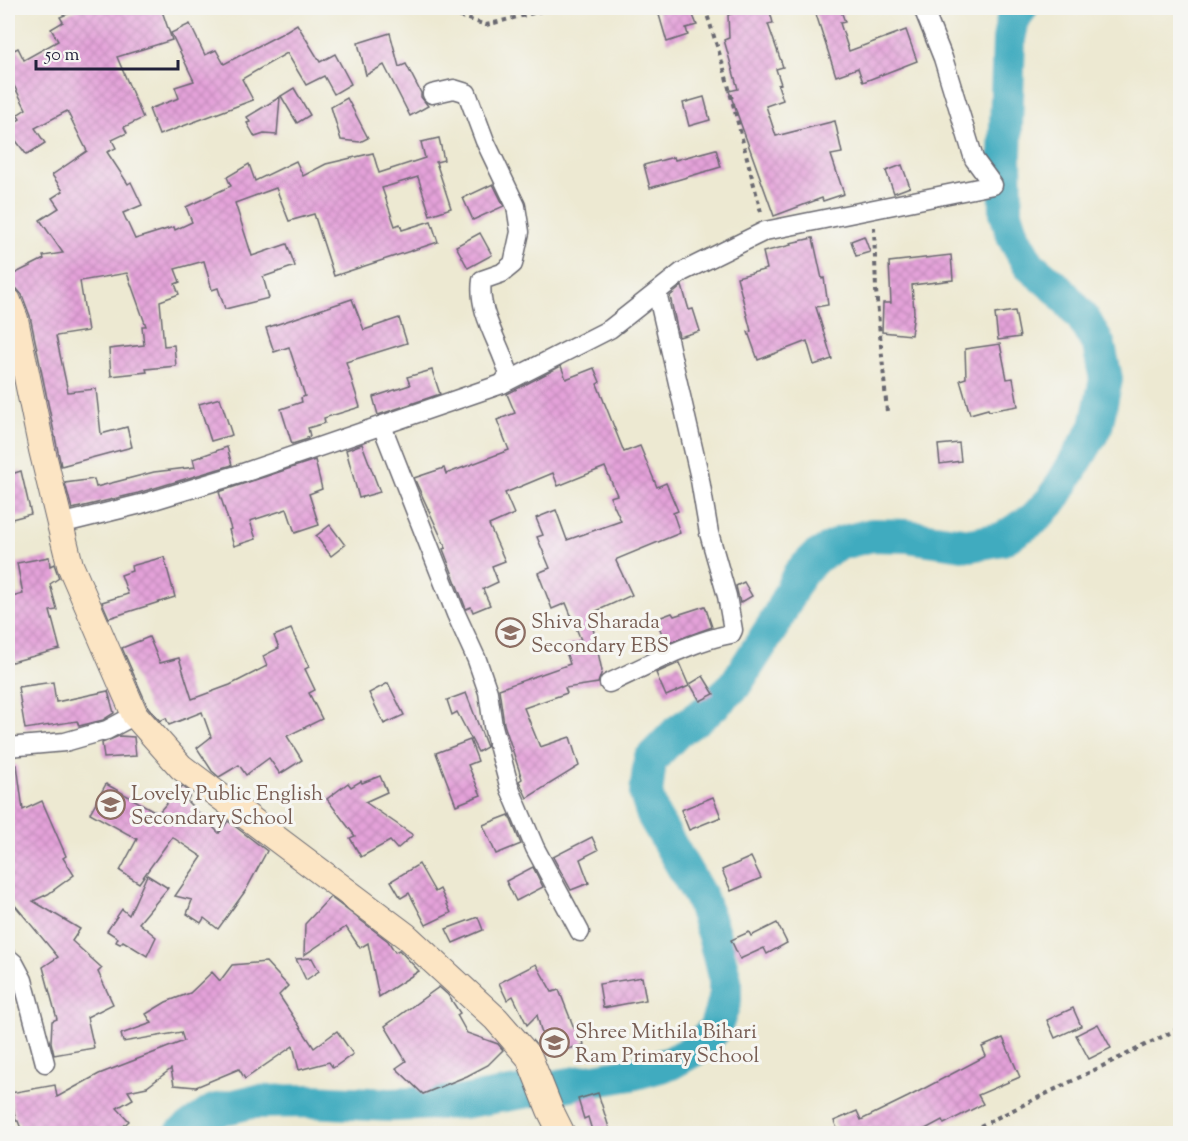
<svg xmlns="http://www.w3.org/2000/svg" width="1188" height="1141" font-family="'Sorts Mill Goudy',serif">
<style>
.lines{fill:none;stroke-linecap:round;stroke-linejoin:round}
.river{stroke:#3fabbf;stroke-width:34}
.building{fill:url(#building-cross-hatch)}
.street-casing{stroke:#696870;stroke-width:21}
.secondary-casing{stroke:#696870;stroke-width:28}
.path{stroke:#696870;stroke-width:4;stroke-dasharray:4.5 4.5;stroke-linecap:butt}
.street{stroke:#fff;stroke-width:18}
.secondary{stroke:#fce5c4;stroke-width:26}
.labels{text-anchor:middle;stroke-width:6;stroke-linejoin:round;paint-order:stroke}
.education-label{font-size:21px;fill:#785e54;stroke:#f6f6f2;text-anchor:start}
</style>
<defs>
<pattern id="building-cross-hatch" width="8" height="8" patternUnits="userSpaceOnUse" patternTransform="scale(1.5)"><rect width="8" height="8" fill="#e4a2d9"/><path d="M0 0l8 8M0 8l8-8" fill="none" stroke="#c38bbb"/></pattern>
</defs>
<rect width="100%" height="100%" fill="#f6f6f2"/>
<filter id="ink" filterUnits="userSpaceOnUse"><feTurbulence type="fractalNoise" baseFrequency=".0167" numOctaves="2"/><feDisplacementMap in="SourceGraphic" scale="12" xChannelSelector="R" yChannelSelector="G"/><feConvolveMatrix kernelMatrix="1 2 1 2 8 2 1 2 1" color-interpolation-filters="sRGB"/></filter>
<filter id="wash" filterUnits="userSpaceOnUse"><feTurbulence type="fractalNoise" baseFrequency=".008" numOctaves="4" result="noise"/><feDisplacementMap in="SourceGraphic" scale="24" xChannelSelector="R" yChannelSelector="G"/><feGaussianBlur stdDeviation="1.35" result="paint"/><feColorMatrix in="noise" values="0 0 0 0 0 0 0 0 0 0 0 0 0 0 0 0 0 1.4 0 .05"/><feComposite in="paint" operator="in"/></filter>
<g filter="url(#wash)">
<rect width="100%" height="100%" fill="#ede9d2"/>
<g class="lines">
<!-- river -->
<polyline class="river" points="181,1134 214,1111 251,1102 312,1101 390,1105 463,1102 631,1074 671,1063 694,1050 715,1029 725,1000 725,980 714,936 701,898 653,815 646,794 650,760 677,732 707,711 735,685 776,621 799,574 816,557 841,543 872,535 907,536 970,545 1002,539 1034,519 1053,499 1096,427 1106,379 1099,346 1083,318 1059,290 1029,265 1014,238 1006,213 1005,156 1009,39 1013,19 1021,8"/>
</g>
<g id="blocks">
<!-- building -->
<g class="building">
<polygon points="82,8 161,8 172,40 117,57 143,118 124,127 127,133 112,140 116,148 107,152 128,184 131,182 142,205 123,213 135,239 174,227 175,230 192,222 186,207 231,186 227,177 249,164 255,181 296,161 303,176 326,164 373,153 379,173 425,158 421,142 439,138 444,160 436,162 451,208 430,215 418,177 382,188 395,226 400,224 402,230 431,221 438,242 334,276 314,214 289,221 276,188 235,203 252,256 287,244 295,266 263,277 269,298 225,309 218,288 212,290 204,261 175,269 180,282 175,284 179,294 160,301 164,346 174,345 176,366 146,369 147,372 111,376 109,349 144,345 142,326 146,326 127,273 80,281 88,331 56,336 68,392 96,389 101,434 127,427 132,447 61,466 30,316 22,295 17,289 9,286 8,277 44,259 43,256 63,253 40,220 59,208 52,198 63,191 52,175 87,151 67,111 35,128 45,143 31,152 26,154 14,138 8,141 8,127 20,119 17,115 26,109 8,74 8,53 18,48 24,60 58,41 51,29 63,22 60,17"/>
<polygon points="657,8 690,8 697,25 686,28 688,35 667,42"/>
<polygon points="747,8 756,8 757,11 769,8 773,23 768,24 783,67 776,69 781,84 778,85 783,100 766,106 776,136 835,121 842,153 831,155 844,194 823,201 822,198 774,216 729,91 738,89 724,40 729,38 728,15"/>
<polygon points="814,8 840,8 845,22 840,23 849,51 906,30 917,61 863,82 858,68 836,76"/>
<polygon points="190,24 205,55 216,50 224,64 281,34 297,24 320,62 335,54 351,84 334,94 324,76 306,85 287,53 242,79 253,100 159,135 149,109 179,98 175,87 194,81 171,33"/>
<polygon points="390,33 399,67 406,64 421,93 421,97 428,106 410,116 384,65 366,75 358,43"/>
<polygon points="294,88 310,115 297,123 281,96"/>
<polygon points="280,97 277,135 264,134 255,137 247,123 250,122 247,117"/>
<polygon points="704,97 710,120 689,126 683,103"/>
<polygon points="347,98 368,138 360,142 341,140 331,107"/>
<polygon points="716,149 721,167 650,188 644,165 674,157 675,160"/>
<polygon points="902,165 910,187 894,193 886,171"/>
<polygon points="493,184 504,206 473,220 463,198"/>
<polygon points="480,233 492,255 468,268 456,246"/>
<polygon points="864,236 870,252 856,256 851,241"/>
<polygon points="813,238 822,279 824,278 828,305 816,307 832,359 814,365 807,341 758,360 748,332 751,331 737,277 767,269 763,252 791,245 790,243"/>
<polygon points="951,255 953,280 912,285 914,312 911,335 882,332 883,303 891,303 889,262"/>
<polygon points="682,286 689,310 693,309 700,331 679,337 670,296"/>
<polygon points="352,299 364,330 399,318 407,343 346,362 360,407 324,418 325,423 308,428 310,436 307,437 308,439 292,444 281,409 302,402 301,398 305,396 289,347 274,352 266,328"/>
<polygon points="1015,311 1020,337 998,340 995,314"/>
<polygon points="1000,344 1007,379 1013,378 1018,406 989,411 988,409 970,414 960,380 966,378 965,349"/>
<polygon points="561,366 566,379 594,368 600,382 597,384 624,452 640,446 657,487 666,483 678,511 673,513 680,533 617,559 616,561 632,595 590,614 602,671 598,683 565,688 567,693 524,708 540,747 570,737 579,766 527,798 521,785 519,781 522,779 504,724 499,689 570,664 564,646 581,640 566,603 552,609 538,573 550,568 537,537 543,535 536,518 556,510 567,540 621,521 610,497 617,495 605,467 558,486 553,473 505,493 514,514 489,525 505,561 492,566 498,582 483,589 490,605 473,612 471,607 466,609 443,549 446,548 414,478 444,468 446,474 509,450 497,420 515,413 507,394"/>
<polygon points="432,370 440,394 378,415 373,397 410,385 407,377"/>
<polygon points="220,398 232,435 211,441 199,404"/>
<polygon points="959,443 961,461 940,464 938,445"/>
<polygon points="362,444 380,492 359,498 346,450"/>
<polygon points="227,447 232,465 138,493 72,509 65,483 94,479 96,487 154,472 195,467 193,459"/>
<polygon points="315,460 322,489 309,494 319,525 295,533 287,509 250,521 256,539 234,546 229,530 231,529 219,492"/>
<polygon points="21,471 31,514 8,520 8,475"/>
<polygon points="330,525 345,545 331,556 316,536"/>
<polygon points="49,557 50,566 54,564 59,578 50,584 57,610 50,611 60,649 8,663 8,598 23,594 17,563"/>
<polygon points="164,557 175,597 109,618 102,602 128,594 121,575 132,571 131,566"/>
<polygon points="744,582 752,596 740,603 736,586"/>
<polygon points="705,606 712,627 666,644 656,619 672,613 674,616"/>
<polygon points="291,629 309,667 305,669 315,690 309,693 322,719 287,736 302,760 280,774 269,758 246,775 239,765 219,777 212,771 197,748 211,737 202,712 169,725 166,718 160,721 148,707 122,648 149,637 160,663 179,658 192,699 230,685 267,666 263,656 279,648 274,636"/>
<polygon points="679,663 689,686 666,696 656,673"/>
<polygon points="703,676 714,694 700,701 690,684"/>
<polygon points="53,682 56,702 108,691 114,713 103,720 79,726 77,721 25,729 18,687"/>
<polygon points="388,683 404,715 384,724 369,693"/>
<polygon points="466,693 487,747 478,752 457,712 452,715 447,700"/>
<polygon points="119,736 134,737 136,756 104,758 102,743"/>
<polygon points="470,740 478,761 468,765 481,795 456,805 436,753"/>
<polygon points="8,765 17,765 23,810 42,801 66,856 63,858 74,875 48,894 33,901 80,929 72,941 102,968 98,972 113,1004 87,1017 94,1048 54,1055 51,1042 52,1021 57,1019 43,967 58,957 8,897"/>
<polygon points="380,776 387,792 365,802 413,835 397,849 390,841 361,857 350,838 355,836 327,799 348,783 351,787 361,781 362,783"/>
<polygon points="106,784 158,813 182,786 191,793 187,801 219,833 228,821 267,851 246,890 218,929 204,918 201,923 187,914 192,900 175,896 202,857 172,837 139,883 120,871 137,839 90,813"/>
<polygon points="713,797 721,817 689,830 681,810"/>
<polygon points="509,815 521,844 496,854 483,825"/>
<polygon points="592,837 598,850 580,859 589,883 571,890 553,857"/>
<polygon points="751,857 761,878 731,891 722,870"/>
<polygon points="419,864 435,892 440,889 451,913 426,925 409,893 401,898 391,881"/>
<polygon points="533,867 543,887 516,901 506,881"/>
<polygon points="147,875 168,888 139,923 156,937 147,956 123,941 120,944 116,942 118,938 107,931 122,909 129,915"/>
<polygon points="330,897 388,941 395,952 399,950 419,971 379,997 368,943 360,948 346,927 304,955 305,924"/>
<polygon points="478,917 483,930 453,943 446,929"/>
<polygon points="777,923 787,943 767,954 764,948 740,959 731,940 749,932 751,936"/>
<polygon points="312,958 319,971 306,980 296,959"/>
<polygon points="266,962 288,986 279,995 314,1048 337,1031 353,1054 333,1068 329,1062 299,1070 293,1046 245,1079 239,1069 196,1087 174,1085 171,1069 147,1087 128,1091 133,1099 117,1108 129,1121 115,1134 23,1134 18,1121 16,1121 10,1093 55,1085 57,1097 99,1074 184,1041 181,1032 123,1042 121,1034 152,1023 146,1014 166,1002 190,993 212,972 220,981 232,965"/>
<polygon points="536,964 552,992 559,990 574,1028 580,1027 584,1045 547,1054 537,1015 527,1025 513,996 507,1000 499,983"/>
<polygon points="642,977 646,1000 603,1008 599,984"/>
<polygon points="439,987 448,995 460,1013 457,1015 467,1033 498,1044 503,1050 488,1065 467,1076 423,1094 396,1068 406,1061 385,1026"/>
<polygon points="1073,1008 1081,1026 1055,1038 1047,1020"/>
<polygon points="1098,1024 1111,1048 1089,1059 1076,1035"/>
<polygon points="1003,1038 1020,1077 978,1095 983,1104 944,1124 942,1120 916,1134 834,1134 838,1131 834,1121 857,1111 861,1120 908,1097 986,1056 982,1047"/>
<polygon points="598,1093 611,1134 593,1134 588,1117 584,1119 578,1099"/>
</g>
</g>
</g>
<g filter="url(#ink)">
<use href="#blocks" fill-opacity="0" stroke="#696870" stroke-width="1.5"/>
<g class="lines">
<defs>
<g id="street">
<path d="M432 94 454 89 467 93 485 141 516 206 520 232 513 264 502 273 482 280C477 313 501 344 509 375L502 384"/>
<polyline points="382,426 456,614 477,660 488,692 493,726 510,789 535,848 580,932"/>
<polyline points="60,524 141,504 243,473 502,384 610,329 682,272 765,231 993,185 974,159 943,58 923,8"/>
<path d="M609 683C649 665 688 642 731 634L733 630 727 596 709 533 699 474 657 292"/>
<polyline points="8,747 65,742 107,730 135,715"/>
<polyline points="8,958 14,963 23,980 45,1063"/>
</g>
<polyline id="secondary" points="8,301 15,319 42,450 70,565 135,715 181,767 406,936 496,1019 529,1057 550,1110 562,1134"/>
</defs>
<!-- street casing -->
<use href="#street" class="street-casing"/>
<!-- secondary casing -->
<use href="#secondary" class="secondary-casing"/>
<!-- path -->
<g class="path">
<polyline points="434,8 486,25 553,8"/>
<polyline points="705,8 723,65 762,216"/>
<polyline points="393,12 405,8"/>
<polyline points="874,227 876,290 887,412"/>
<polyline points="964,1134 1180,1028"/>
</g>
<!-- street -->
<use href="#street" class="street"/>
<!-- secondary -->
<use href="#secondary" class="secondary"/>
</g>
</g>
<!-- icons -->
<defs>
<symbol id="school-ring" viewBox="-11 -11 22 22"><circle r="9.5" fill="#f6f6f2" stroke="#8d6e63" stroke-width="1.5"/><path d="M0-5L7-2L0 1L-7-2ZM-4 1L0 2.5L4 1V4Q0 6-4 4Z" fill="#8d6e63"/></symbol>
</defs>
<g fill-rule="evenodd">
<use href="#school-ring" x="494" y="616" width="33" height="33"/>
<use href="#school-ring" x="94" y="788" width="33" height="33"/>
<use href="#school-ring" x="538" y="1026" width="33" height="33"/>
</g>
<g class="labels">
<!-- education labels -->
<g class="education-label">
<text x="531" y="628">Shiva Sharada<tspan x="531" dy="24">Secondary EBS</tspan></text>
<text x="131" y="800">Lovely Public English<tspan x="131" dy="24">Secondary School</tspan></text>
<text x="575" y="1038">Shree Mithila Bihari<tspan x="575" dy="24">Ram Primary School</tspan></text>
</g>
</g>
<!-- margin -->
<rect width="1188" height="1141" fill="none" stroke="#f6f6f2" stroke-width="30"/>
<!-- scale -->
<path d="M36 60v9h142v-9" fill="none" stroke="#22223b" stroke-width="3"/>
<text x="45" y="60" font-size="18" fill="#22223b" stroke="#f6f6f2" stroke-width="4.5" paint-order="stroke">50 m</text>
</svg>
